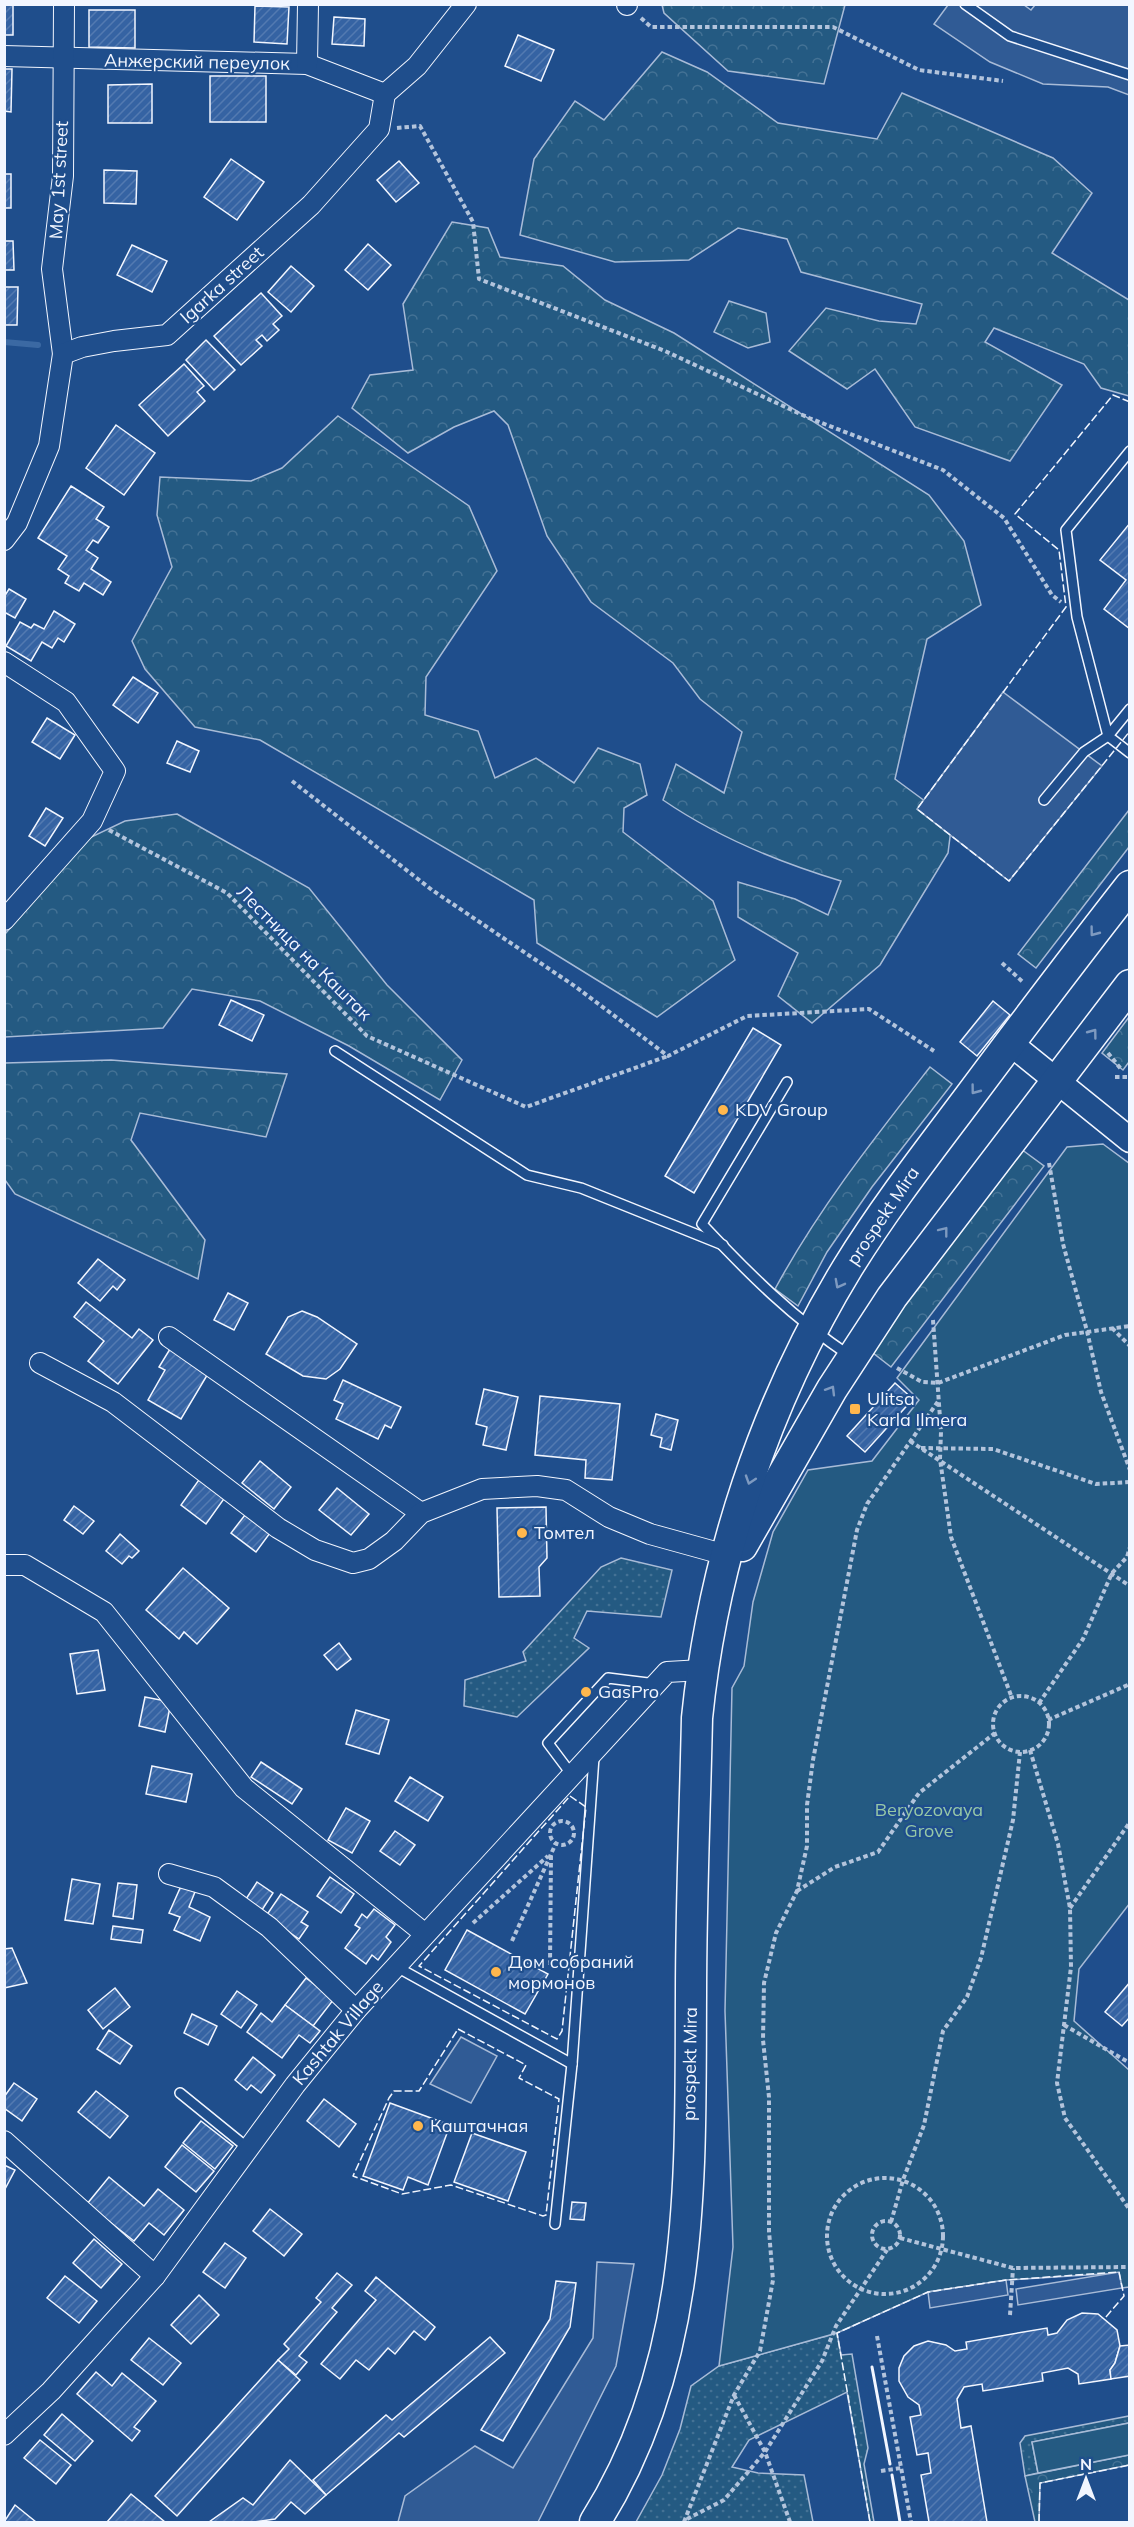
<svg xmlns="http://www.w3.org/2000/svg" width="1134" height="2527" font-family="Mulish,sans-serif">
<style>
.grass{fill:url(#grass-dots);stroke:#a8bbd7;stroke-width:1.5}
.forest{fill:url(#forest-crowns);stroke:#a8bbd7;stroke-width:1.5}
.park{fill:#245a82;stroke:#a8bbd7;stroke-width:1.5}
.parking{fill:#305b95;stroke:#a8bbd7;stroke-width:1.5}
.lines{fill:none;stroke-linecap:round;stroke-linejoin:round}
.stream{stroke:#3b69a3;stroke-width:6}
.building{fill:url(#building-hatch);stroke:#f2f6ff;stroke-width:1.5}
.service-casing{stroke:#f2f6ff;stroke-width:12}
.minor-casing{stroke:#f2f6ff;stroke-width:22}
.tertiary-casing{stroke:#f2f6ff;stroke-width:27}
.primary-casing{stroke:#f2f6ff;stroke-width:33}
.path{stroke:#b3c4dc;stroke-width:4;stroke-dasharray:4.5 3;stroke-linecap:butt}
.service{stroke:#1f4e8c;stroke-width:9}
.minor{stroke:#1f4e8c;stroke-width:20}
.tertiary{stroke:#1f4e8c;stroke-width:24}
.primary{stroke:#1f4e8c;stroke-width:30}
.fence{stroke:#f2f6ff;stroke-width:1.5;stroke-dasharray:8 3;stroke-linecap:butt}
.wall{stroke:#f2f6ff;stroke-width:3}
.oneway{stroke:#7e9ac0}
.poi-dot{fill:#ffb74d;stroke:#1f4e8c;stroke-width:2}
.labels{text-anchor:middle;stroke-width:4.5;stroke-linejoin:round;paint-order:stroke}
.street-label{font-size:18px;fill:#f2f6ff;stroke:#1f4e8c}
.poi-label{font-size:18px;fill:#f2f6ff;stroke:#1f4e8c;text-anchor:start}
.park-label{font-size:18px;fill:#97c8a6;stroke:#1f4e8c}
</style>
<defs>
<pattern id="grass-dots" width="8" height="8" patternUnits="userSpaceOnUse" patternTransform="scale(1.5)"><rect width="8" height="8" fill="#245a82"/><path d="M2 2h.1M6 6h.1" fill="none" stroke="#447295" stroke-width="1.8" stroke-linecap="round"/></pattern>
<pattern id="forest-crowns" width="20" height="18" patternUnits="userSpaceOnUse" patternTransform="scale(1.5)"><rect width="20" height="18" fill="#245a82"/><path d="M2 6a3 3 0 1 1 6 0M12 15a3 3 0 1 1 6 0" fill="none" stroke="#447295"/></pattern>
<pattern id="building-hatch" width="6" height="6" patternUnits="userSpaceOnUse" patternTransform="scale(1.5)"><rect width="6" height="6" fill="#3563a3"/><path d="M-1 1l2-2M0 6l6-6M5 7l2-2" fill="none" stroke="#537ab1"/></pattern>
</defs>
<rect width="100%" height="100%" fill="#1f4e8c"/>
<!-- grass -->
<g class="grass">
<polygon points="621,1558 672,1570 661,1617 587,1611 574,1638 589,1648 517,1717 464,1706 465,1680 526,1661 523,1652 601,1567"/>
<polygon points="837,2333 841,2355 852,2354 868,2448 864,2464 874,2522 870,2522 847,2392 749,2440 732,2467 758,2473 804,2475 813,2522 636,2522 662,2475 680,2429 691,2386 719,2366"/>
<polygon points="1129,2416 1129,2423 1032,2442 1038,2473 1025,2476 1020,2443 1025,2436"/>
</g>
<!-- forest -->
<g class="forest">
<polygon points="662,5 662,4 845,5 824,84 728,71 664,13"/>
<polygon points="662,52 707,72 778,123 877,139 902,93 1053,158 1092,193 1052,253 1129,300 1129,396 1101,388 1084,364 994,328 985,342 1062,385 1010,461 915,427 875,369 847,389 789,351 826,308 879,321 916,324 922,304 801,272 787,239 738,228 689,260 615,262 520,235 534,159 575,101 604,120"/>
<path d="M452 222 488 228 500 257 563 266 605 300 674 333 929 495 964 541 981 605 927 639 895 779 952 821 948 853 880 965 812 1023 778 996 798 953 738 917V882L795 899 828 915 841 881C778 862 717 837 663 800L676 764 724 793 742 732 700 699 673 663 591 602 547 536 508 425 494 411 454 427 408 453 352 408 370 375 413 370 403 304Z"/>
<polygon points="729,301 766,313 770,342 748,348 714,332"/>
<polygon points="338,416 469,506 497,571 426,677 425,715 478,731 495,778 536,758 574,783 598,748 640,764 647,795 624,808 623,832 713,901 735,960 657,1017 537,943 534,900 260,740 195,727 145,669 132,641 172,567 157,515 160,477 251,481 282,468"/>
<polygon points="1129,810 1129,847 1036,968 1018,954"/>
<polygon points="177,814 309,888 387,985 462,1060 440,1100 349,1046 260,1001 192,989 163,1028 5,1037 5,934 87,839 125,821"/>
<polygon points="1129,1017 1129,1062 1123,1070 1102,1053"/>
<polygon points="111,1060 287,1074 266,1137 140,1113 131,1140 205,1240 198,1279 15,1194 5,1180 5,1063"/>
<path d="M930 1067 952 1084 872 1187 827 1252 798 1306 775 1289C819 1208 873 1140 930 1067Z"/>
<polygon points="1021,1149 1044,1166 891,1367 868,1349"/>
<polygon points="1129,2455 1129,2465 1040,2483 1039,2522 1035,2522 1025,2476"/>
</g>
<!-- park -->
<g class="park">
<polygon points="1103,1144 1130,1164 1130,1903 1079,1969 1074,2021 1129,2070 1129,2287 1122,2288 1119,2273 1006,2280 928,2292 837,2333 719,2366 733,2247 725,2011 732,1688 744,1666 753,1602 773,1532 808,1470 872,1461 919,1400 897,1378 1067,1147"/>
<polygon points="1129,2423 1129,2455 1038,2473 1032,2442"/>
</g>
<!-- parking -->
<g class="parking">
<polygon points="948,5 1024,5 1031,10 1035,5 1129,5 1129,95 1108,87 1043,84 990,62 934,24"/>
<polygon points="1003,692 1102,766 1009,881 917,809"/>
<polygon points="461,2037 497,2056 471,2103 430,2084"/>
<polygon points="597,2262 634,2264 616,2366 538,2522 398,2522 405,2496 475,2446 513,2468 593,2338"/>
<polygon points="1119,2272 1122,2288 1018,2305 1016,2289"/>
<polygon points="1006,2280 1008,2295 930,2308 928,2292"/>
</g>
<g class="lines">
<!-- stream -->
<polyline class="stream" points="4,342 38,345"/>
</g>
<!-- building -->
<g class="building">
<rect x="4" y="4" width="9" height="31"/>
<polygon points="255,6 289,7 287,44 254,42"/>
<polygon points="89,10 135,10 135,48 89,47"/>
<polygon points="334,17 365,19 364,46 332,44"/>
<polygon points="518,35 554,50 541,81 505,66"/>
<polygon points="4,69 12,69 11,112 4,111"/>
<rect x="210" y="76" width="56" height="46"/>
<polygon points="152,84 152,123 108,123 108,85"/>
<polygon points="231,159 264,182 237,220 204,197"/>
<polygon points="399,161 419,183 396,202 377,180"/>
<polygon points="104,170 137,171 136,204 104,203"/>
<rect x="4" y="174" width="7" height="34"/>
<polygon points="4,241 13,241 14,270 4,270"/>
<polygon points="368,244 391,265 368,290 345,270"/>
<polygon points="132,245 167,261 152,292 117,275"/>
<polygon points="291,266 314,286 291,312 268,292"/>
<polygon points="4,287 18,287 17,325 4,325"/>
<polygon points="261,293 282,316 273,324 279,330 267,341 262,335 256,340 262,346 241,365 214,336"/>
<polygon points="206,340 235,370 214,390 186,360"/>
<polygon points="184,364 204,386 197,392 205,401 168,436 139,405"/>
<polygon points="116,425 155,453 124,495 86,468"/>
<polygon points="71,486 104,507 96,519 109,527 98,543 93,540 86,550 98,558 91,569 111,582 103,595 84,583 79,591 65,583 69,576 58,569 67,556 38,538"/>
<polygon points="1130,523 1130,629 1104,609 1126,580 1100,560"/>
<polygon points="9,589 26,599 15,618 4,612 4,597"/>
<polygon points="54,611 75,624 64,642 58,638 52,648 42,642 31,661 6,646 20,622 31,628 34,624 44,629"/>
<polygon points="133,677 158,693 138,723 113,705"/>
<polygon points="47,718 75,735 60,759 32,742"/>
<polygon points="177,741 199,751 190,772 167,763"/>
<polygon points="46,808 63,818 45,846 29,836"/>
<polygon points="231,1000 264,1015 252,1041 219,1025"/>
<polygon points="993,1001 1010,1015 977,1056 960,1042"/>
<polygon points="753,1028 781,1045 694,1193 665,1176"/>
<polygon points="98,1259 125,1280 117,1290 113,1286 100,1301 78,1283"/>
<polygon points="228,1293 248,1303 234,1330 214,1320"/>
<polygon points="86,1302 132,1338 139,1329 153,1340 118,1384 88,1361 104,1341 74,1317"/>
<polygon points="302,1311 317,1317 357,1344 340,1369 326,1379 303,1376 266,1354 288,1317"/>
<polygon points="170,1349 209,1372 181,1419 148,1400 165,1370 159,1367"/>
<polygon points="343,1380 401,1407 391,1428 385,1425 378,1439 336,1419 343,1404 334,1400"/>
<polygon points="895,1383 913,1399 865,1452 847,1436"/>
<polygon points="484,1389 518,1397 506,1450 483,1445 487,1427 476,1424"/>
<polygon points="540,1396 620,1404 612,1480 585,1478 586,1460 535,1455"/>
<polygon points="656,1414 678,1420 671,1450 660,1447 662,1438 651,1435"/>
<polygon points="260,1461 291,1487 274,1509 242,1483"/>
<polygon points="201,1477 226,1496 206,1524 181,1505"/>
<polygon points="337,1488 369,1514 351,1535 319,1510"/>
<polygon points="74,1506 94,1521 83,1534 64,1520"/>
<polygon points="546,1507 547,1558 539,1567 540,1596 499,1597 497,1508"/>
<polygon points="245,1515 270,1533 256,1552 231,1533"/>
<polygon points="120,1534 139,1551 132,1558 129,1556 122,1564 106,1551"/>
<polygon points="183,1568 229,1608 197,1644 184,1632 179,1639 146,1610"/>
<polygon points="339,1643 351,1659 337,1670 324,1655"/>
<polygon points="98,1650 105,1690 77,1694 70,1654"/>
<polygon points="145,1697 171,1702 165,1732 139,1726"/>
<polygon points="356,1710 389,1720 379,1754 346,1744"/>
<polygon points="261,1762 302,1789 292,1804 251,1777"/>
<polygon points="152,1766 192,1774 186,1802 146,1794"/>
<polygon points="410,1777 443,1797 428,1821 395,1801"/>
<polygon points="346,1808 370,1821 352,1853 328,1840"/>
<polygon points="395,1831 415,1845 400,1865 380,1851"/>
<polygon points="330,1877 354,1894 341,1913 317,1896"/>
<polygon points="72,1879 100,1884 93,1924 65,1920"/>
<polygon points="257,1882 273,1893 262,1910 246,1899"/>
<polygon points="118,1883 137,1885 133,1919 113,1916"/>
<polygon points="181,1886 195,1892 189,1907 210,1917 200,1941 174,1930 180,1917 169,1913"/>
<polygon points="281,1894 308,1912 301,1922 308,1926 299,1939 266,1916"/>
<polygon points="374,1909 395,1925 386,1937 391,1942 378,1960 372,1955 366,1964 345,1948 360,1928 355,1925 362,1914 367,1918"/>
<polygon points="113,1926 143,1930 141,1943 111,1939"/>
<polygon points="467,1930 548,1974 525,2014 445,1970"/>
<polygon points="12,1948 27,1983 4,1988 4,1949"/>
<polygon points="306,1978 334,1999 313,2026 285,2005"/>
<polygon points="1130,1982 1130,2017 1122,2026 1105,2012"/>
<polygon points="115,1988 130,2007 103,2029 88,2010"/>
<polygon points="237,1991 257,2005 241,2028 221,2014"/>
<polygon points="285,2005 320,2031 310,2043 299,2035 282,2058 247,2032 261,2013 272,2022"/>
<polygon points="192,2014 217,2026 208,2045 184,2033"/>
<polygon points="109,2030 132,2046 120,2064 97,2049"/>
<polygon points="253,2057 275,2075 261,2093 251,2085 247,2090 235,2080"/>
<polygon points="14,2083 37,2099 22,2121 4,2108 4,2097"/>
<polygon points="96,2091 128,2116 110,2138 78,2112"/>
<polygon points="324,2099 356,2124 339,2147 307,2121"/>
<polygon points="390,2103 450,2125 428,2185 408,2177 403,2190 363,2176"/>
<polygon points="201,2121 233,2146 215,2169 183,2143"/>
<polygon points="472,2133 526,2152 508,2201 454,2182"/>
<polygon points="182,2145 214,2171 196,2192 165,2167"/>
<polygon points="4,2165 15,2170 4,2191"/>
<polygon points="109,2177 144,2206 158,2189 184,2210 164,2235 149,2223 134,2241 87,2204"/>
<polygon points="572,2202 586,2203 584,2220 570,2219"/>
<polygon points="270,2209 302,2234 284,2256 253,2231"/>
<polygon points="94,2239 122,2264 101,2288 73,2263"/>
<polygon points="225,2243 246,2258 225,2288 203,2272"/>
<polygon points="337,2273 352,2285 332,2308 337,2312 299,2356 307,2362 296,2375 278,2360 289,2349 284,2344 321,2302 316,2298"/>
<polygon points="65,2276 97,2301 79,2323 47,2298"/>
<polygon points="376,2277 435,2327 425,2340 414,2331 395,2354 388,2348 369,2370 356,2360 340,2379 321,2364 376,2300 365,2291"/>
<polygon points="556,2281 576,2283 570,2327 503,2441 481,2430 550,2319"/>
<polygon points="199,2295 219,2315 191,2344 171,2325"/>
<polygon points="1082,2313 1098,2314 1117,2330 1120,2346 1115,2363 1110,2370 1111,2379 1079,2384 1078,2374 1068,2368 1042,2373 1043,2381 983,2391 982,2384 964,2387 957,2399 961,2428 971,2426 987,2522 929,2522 921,2475 931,2473 928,2453 917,2455 910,2417 921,2415 919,2405 908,2397 899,2381 899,2368 904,2356 914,2346 928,2341 946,2345 955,2351 967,2349 966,2342 1047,2328 1048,2335 1057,2333 1067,2320"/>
<polygon points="490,2337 505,2353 404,2437 399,2433 326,2495 313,2480 386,2415 392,2420"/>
<polygon points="149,2338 181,2363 163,2385 131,2360"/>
<polygon points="1130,2345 1130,2376 1111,2379 1110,2370 1115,2363 1120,2346"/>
<polygon points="278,2360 300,2380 177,2516 155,2496"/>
<polygon points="96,2372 112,2386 122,2373 156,2401 134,2427 140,2431 132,2441 77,2394"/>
<polygon points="62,2414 93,2441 75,2461 44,2435"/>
<polygon points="40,2440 71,2465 56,2484 24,2458"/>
<polygon points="290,2460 326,2495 305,2514 291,2502 275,2519 254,2522 209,2522 243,2498 253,2505"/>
<polygon points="131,2494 165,2522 107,2522"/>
<polygon points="15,2505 36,2522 4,2522"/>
</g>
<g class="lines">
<defs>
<g id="service">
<polyline points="965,4 1010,36 1130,75"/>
<polyline points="1130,451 1066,530 1077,617 1108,736 1130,753"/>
<polyline points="1044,800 1084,752 1108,736 1130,709"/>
<polyline points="335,1051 527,1175 581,1188 723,1245"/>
<path d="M787 1082 702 1224C750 1275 792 1317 850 1356"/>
<polyline points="572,1775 548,1743 608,1678 656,1684"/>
<polyline points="395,1966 572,2064"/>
<polyline points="180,2093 249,2149"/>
<polyline points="555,2224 572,2064 594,1757"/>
</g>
<g id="minor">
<polyline points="627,4 627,5"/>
<polyline points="4,56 307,64 385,94"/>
<polyline points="307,64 308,4"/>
<polyline points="63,354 52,269 63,176 64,4"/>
<polyline points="4,540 17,523 49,446 63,354 82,347 114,341 167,335 311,205 379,129 385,94 417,66 466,4"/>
<polyline points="4,662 66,702 115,771 92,821 4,920"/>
<polyline points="169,1337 421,1513"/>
<polyline points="40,1363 113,1402 278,1528 315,1550 353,1563 369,1559 394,1541 421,1513 482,1489 537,1486 566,1490 609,1517 650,1534 726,1555"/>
<polyline points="4,1565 25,1565 104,1612 244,1788 424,1933"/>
<polyline points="169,1874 214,1887 269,1927 356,2010"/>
<polyline points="4,2141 155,2276"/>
<polyline points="4,2435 51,2391 155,2276 295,2085 356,2010 667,1672 702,1670"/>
</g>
<polyline id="tertiary" points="1010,1043 1130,1140"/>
<g id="primary">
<polyline points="742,1546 832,1389 892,1297 1130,985"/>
<path d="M595 2522C697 2360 690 2179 691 1995 691 1902 695 1810 697 1718 713 1560 765 1403 848 1267 885 1207 928 1152 970 1096 1023 1025 1076 955 1130 886"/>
</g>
</defs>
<!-- service casing -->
<use href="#service" class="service-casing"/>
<!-- minor casing -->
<use href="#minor" class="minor-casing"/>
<!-- tertiary casing -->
<use href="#tertiary" class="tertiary-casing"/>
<!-- primary casing -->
<use href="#primary" class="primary-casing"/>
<!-- path -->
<g class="path">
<polyline points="641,18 651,27 833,27 919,70 1003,81"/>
<polyline points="397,128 420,126 473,222 479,279 665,351 809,418 943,470 1004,518 1052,595 1061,602"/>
<polyline points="292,781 432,890 576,987 668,1056 747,1016 869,1009 934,1051"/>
<polyline points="109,830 227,893 367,1036 526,1107 668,1056"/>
<polyline points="1002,963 1024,983"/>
<polyline points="1108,1053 1121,1069"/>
<polyline points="1115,1077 1130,1077"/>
<polyline points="1049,1163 1063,1244 1087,1331 1101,1392 1130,1470"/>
<polyline points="933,1320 941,1432 940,1459 951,1537 1012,1698"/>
<polyline points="1112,1328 1130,1346"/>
<polyline points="897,1368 922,1382 938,1383 1065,1335 1130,1326"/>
<polyline points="910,1441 1130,1586"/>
<polyline points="921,1448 993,1449 1096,1484 1130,1482"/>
<circle cx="1021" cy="1724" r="28"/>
<polyline points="1039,1703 1083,1639 1112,1573 1127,1557 1130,1547"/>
<polyline points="1048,1720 1130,1684"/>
<polyline points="1030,1750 1058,1844 1070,1908 1071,1967 1057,2083 1065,2118 1130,2210"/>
<circle cx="562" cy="1833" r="12"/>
<polyline points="797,1891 835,1867 878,1852 919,1793 995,1733"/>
<polyline points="1070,1908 1130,1822"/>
<polyline points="473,1923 548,1856"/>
<polyline points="512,1941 556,1843"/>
<polyline points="550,1965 551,1854"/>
<polyline points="1064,2025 1130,2063"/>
<circle cx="885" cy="2236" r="58"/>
<circle cx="886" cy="2235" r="14"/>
<polyline points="891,2222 903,2180 924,2125 943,2031 967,1997 981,1958 1013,1820 1020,1752"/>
<polyline points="900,2238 1013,2268 1130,2267"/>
<polyline points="1010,2315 1013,2268"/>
<polyline points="877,2336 911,2522"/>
<polyline points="734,2395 765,2452 790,2522"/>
<polyline points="881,2471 901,2468"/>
<polyline points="687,2519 724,2500 765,2452 822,2361 836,2326 887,2250"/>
<polyline points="684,2522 734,2395 760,2351 773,2280 769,2231 769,2097 763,2040 764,1983 776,1933 797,1891 807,1846 807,1805 813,1760 857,1530 867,1504 939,1400"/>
</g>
<!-- service -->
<use href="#service" class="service"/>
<!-- minor -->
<use href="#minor" class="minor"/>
<!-- tertiary -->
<use href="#tertiary" class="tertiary"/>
<!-- primary -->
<use href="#primary" class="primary"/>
<!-- fence -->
<g class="fence">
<polyline points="1130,402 1113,395 1015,514 1059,550 1066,607 917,809 1009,881 1130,731"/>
<polygon points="570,1796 586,1807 562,2031 557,2039 419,1966"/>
<polygon points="458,2029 526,2065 519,2078 559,2099 546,2215 543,2216 451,2185 402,2194 353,2176 389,2098 394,2091 419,2091"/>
<polyline points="870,2522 837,2333 928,2292 1006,2280 1119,2272 1124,2296 1105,2318"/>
<polyline points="1039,2522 1040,2483 1130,2465"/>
</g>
<!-- wall -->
<g class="wall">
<polyline points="872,2367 890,2464"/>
<polyline points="892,2475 900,2522"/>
</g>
</g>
<!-- one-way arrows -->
<defs><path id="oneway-chevron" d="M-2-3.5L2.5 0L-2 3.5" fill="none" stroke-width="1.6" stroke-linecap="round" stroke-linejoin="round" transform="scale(1.5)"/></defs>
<g class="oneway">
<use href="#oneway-chevron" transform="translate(1094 932) rotate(127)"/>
<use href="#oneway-chevron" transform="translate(1093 1033) rotate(-53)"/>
<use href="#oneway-chevron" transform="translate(975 1090) rotate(127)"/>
<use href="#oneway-chevron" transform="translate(944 1231) rotate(-52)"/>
<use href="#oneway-chevron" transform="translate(839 1284) rotate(118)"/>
<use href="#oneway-chevron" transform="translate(831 1390) rotate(-59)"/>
<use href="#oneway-chevron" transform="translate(750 1480) rotate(108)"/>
</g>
<!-- markers -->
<g class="poi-dot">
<circle cx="723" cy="1110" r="6"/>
<rect x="849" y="1403" width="12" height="12" rx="3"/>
<circle cx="522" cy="1533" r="6"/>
<circle cx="586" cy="1692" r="6"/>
<circle cx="496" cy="1972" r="6"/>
<circle cx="418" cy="2126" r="6"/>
</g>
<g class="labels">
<!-- street labels -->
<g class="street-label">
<text transform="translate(197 62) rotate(1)" y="6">Анжерский переулок</text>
<text transform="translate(59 180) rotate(-87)" y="6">May 1st street</text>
<text transform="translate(222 285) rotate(-42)" y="6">Igarka street</text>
<text transform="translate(304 953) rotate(45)" y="6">Лестница на Каштак</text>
<text transform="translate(883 1216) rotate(-56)" y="6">prospekt Mira</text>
<text transform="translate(338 2033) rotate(-50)" y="6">Kashtak Village</text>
<text transform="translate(690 2064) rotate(-89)" y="6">prospekt Mira</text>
</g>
<!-- poi labels -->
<g class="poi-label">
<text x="735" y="1116">KDV Group</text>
<text x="867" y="1405">Ulitsa<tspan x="867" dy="21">Karla Ilmera</tspan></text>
<text x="534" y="1539">Томтел</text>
<text x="598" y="1698">GasPro</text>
<text x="508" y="1968">Дом собраний<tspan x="508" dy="21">мормонов</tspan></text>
<text x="430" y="2132">Каштачная</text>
</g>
<!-- park labels -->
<g class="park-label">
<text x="929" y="1816">Beryozovaya<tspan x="929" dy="21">Grove</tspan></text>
</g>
</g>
<!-- border -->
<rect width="1134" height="2527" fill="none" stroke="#f2f6ff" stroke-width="12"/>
<!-- north arrow -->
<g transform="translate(1086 2479)" stroke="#1f4e8c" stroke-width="4.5" paint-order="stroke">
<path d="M0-4.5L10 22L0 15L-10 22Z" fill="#f2f6ff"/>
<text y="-9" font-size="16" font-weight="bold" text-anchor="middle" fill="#f2f6ff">N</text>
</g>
</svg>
